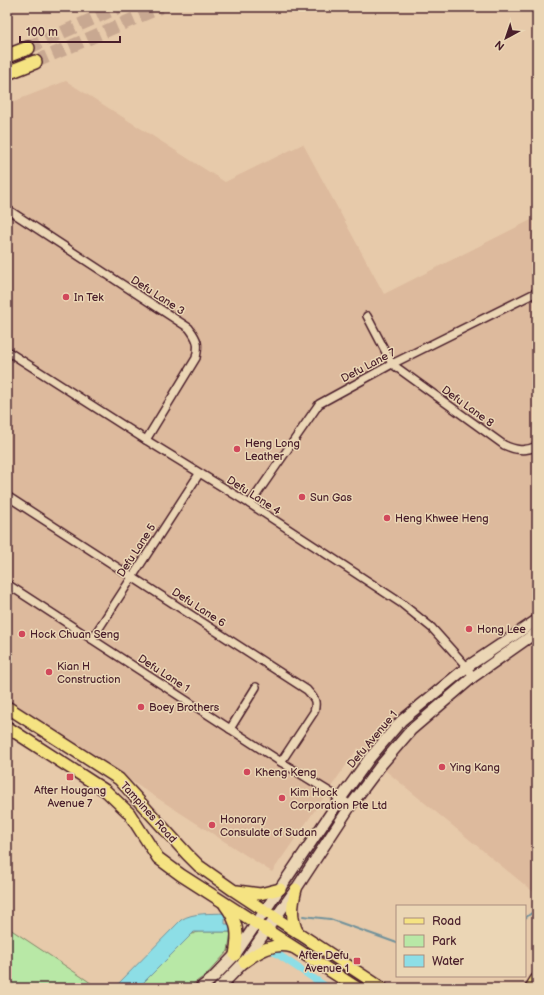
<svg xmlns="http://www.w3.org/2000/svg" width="544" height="995" font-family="'Balsamiq Sans',sans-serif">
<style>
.built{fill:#ddba9d}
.green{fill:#b8e8a6;stroke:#818468}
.water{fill:#8ddee6;stroke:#72929b}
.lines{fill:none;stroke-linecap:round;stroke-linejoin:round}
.stream{stroke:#72929b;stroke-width:2}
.canal{stroke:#8ddee6;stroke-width:7}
.highway-tunnel{stroke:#c8a891;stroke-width:13;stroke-dasharray:13 6;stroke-linecap:butt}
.street-casing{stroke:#4a1f2b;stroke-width:10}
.secondary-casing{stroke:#4a1f2b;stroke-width:13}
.primary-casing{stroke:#4a1f2b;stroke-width:14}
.highway-casing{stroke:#4a1f2b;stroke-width:16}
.street{stroke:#ebd6b5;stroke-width:7}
.secondary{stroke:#ebd6b5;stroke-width:10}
.primary{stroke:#f5e382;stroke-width:11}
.highway{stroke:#f5e382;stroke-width:13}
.poi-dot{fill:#d1495b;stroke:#ebd6b5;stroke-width:1.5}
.labels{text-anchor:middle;stroke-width:3;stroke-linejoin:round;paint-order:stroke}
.street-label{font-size:11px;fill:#4a1f2b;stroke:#ebd6b5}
.poi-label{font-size:11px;fill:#4a1f2b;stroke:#ebd6b5;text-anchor:start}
</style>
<rect width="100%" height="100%" fill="#e7caaa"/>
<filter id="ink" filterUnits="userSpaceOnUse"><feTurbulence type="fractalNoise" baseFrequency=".025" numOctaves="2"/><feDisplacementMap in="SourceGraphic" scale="8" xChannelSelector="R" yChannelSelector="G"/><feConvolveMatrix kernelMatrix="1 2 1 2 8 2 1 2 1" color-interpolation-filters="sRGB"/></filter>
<g filter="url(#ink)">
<!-- built -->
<polygon class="built" points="66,81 225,182 303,144 384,294 537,217 537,895 358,748 272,872 7,701 7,104"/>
<!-- green -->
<g class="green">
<polygon points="7,927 88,981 97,988 7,988"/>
<polygon points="198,932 231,932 228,951 206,975 187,988 138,988 190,935"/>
</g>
<!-- water -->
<path class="water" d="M225 913V924H230L231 932H194L138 988H114L181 920C193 912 211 914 225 913Z"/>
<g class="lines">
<!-- stream -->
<g class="stream">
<polyline points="303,916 330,919 397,943"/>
<polyline points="525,918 537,909"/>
</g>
<!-- canal -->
<polyline class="canal" points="270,949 328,988"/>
<!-- highway-tunnel -->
<g class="highway-tunnel">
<polyline points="28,48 119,7"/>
<polyline points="35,62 161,7"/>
</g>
<defs>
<g id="street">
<path d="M7 209 189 328C198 340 199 344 196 358L146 440"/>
<path d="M367 316 392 364 504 445C515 450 525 452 537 446"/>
<polyline points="7,351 146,440 250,504 401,603 432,628 467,667 473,677"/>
<path d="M7 496 307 690C315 699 317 701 314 712L281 762"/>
<polyline points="250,504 319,404 392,364 537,292"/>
<polyline points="7,584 281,762 351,805"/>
<polyline points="92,639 199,474"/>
<polyline points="230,729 256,687"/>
</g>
<g id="secondary">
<polyline points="200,988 212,979 235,955 341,798 369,759 401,721 467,667 537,620"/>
<polyline points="219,988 244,962 296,889 351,805 381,765 411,730 473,677 537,632"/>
</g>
<g id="primary">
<polyline points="7,707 119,779 187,854 199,866 233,890 382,988"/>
<polyline points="7,727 106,791 129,813 158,858 181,875 357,988"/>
<path d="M296 889C292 905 290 918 298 933"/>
<polyline points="237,891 260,894 280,889"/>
<path d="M225 905C238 922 239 934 235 955"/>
<path d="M244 962C259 951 274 942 292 947"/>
</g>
<g id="highway">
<polyline points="7,56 28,48"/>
<polyline points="7,73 35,62"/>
<polyline points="532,988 537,980"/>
</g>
</defs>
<!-- street casing -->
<use href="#street" class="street-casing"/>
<!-- secondary casing -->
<use href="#secondary" class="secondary-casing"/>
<!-- primary casing -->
<use href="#primary" class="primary-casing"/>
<!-- highway casing -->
<use href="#highway" class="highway-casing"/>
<!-- street -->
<use href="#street" class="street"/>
<!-- secondary -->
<use href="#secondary" class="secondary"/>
<!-- primary -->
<use href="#primary" class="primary"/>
<!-- highway -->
<use href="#highway" class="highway"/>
</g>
</g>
<!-- markers -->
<g class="poi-dot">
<circle cx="66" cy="297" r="4"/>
<circle cx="237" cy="449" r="4"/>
<circle cx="302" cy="497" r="4"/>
<circle cx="387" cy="518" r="4"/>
<circle cx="469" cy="629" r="4"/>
<circle cx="22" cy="634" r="4"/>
<circle cx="49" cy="672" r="4"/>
<circle cx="141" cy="707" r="4"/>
<circle cx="442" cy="767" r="4"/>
<circle cx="247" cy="772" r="4"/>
<rect x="66" y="773" width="8" height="8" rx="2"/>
<circle cx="282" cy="798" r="4"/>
<circle cx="212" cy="825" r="4"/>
<rect x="353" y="957" width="8" height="8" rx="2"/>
</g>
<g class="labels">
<!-- street labels -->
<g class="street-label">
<text transform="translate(158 295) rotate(33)" y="4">Defu Lane 3</text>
<text transform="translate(368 365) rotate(-28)" y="4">Defu Lane 7</text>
<text transform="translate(468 406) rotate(36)" y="4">Defu Lane 8</text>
<text transform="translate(254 495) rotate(33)" y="4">Defu Lane 4</text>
<text transform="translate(136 550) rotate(-57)" y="4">Defu Lane 5</text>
<text transform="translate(199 607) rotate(33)" y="4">Defu Lane 6</text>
<text transform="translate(164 673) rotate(33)" y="4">Defu Lane 1</text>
<text transform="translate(372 739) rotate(-50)" y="4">Defu Avenue 1</text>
<text transform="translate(149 812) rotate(48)" y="4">Tampines Road</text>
</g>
<!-- poi labels -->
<g class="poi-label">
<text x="74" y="301">In Tek</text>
<text x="245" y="447">Heng Long<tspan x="245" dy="13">Leather</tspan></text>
<text x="310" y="501">Sun Gas</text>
<text x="395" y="522">Heng Khwee Heng</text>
<text x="477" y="633">Hong Lee</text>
<text x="30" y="638">Hock Chuan Seng</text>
<text x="57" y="670">Kian H<tspan x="57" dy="13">Construction</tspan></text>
<text x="149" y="711">Boey Brothers</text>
<text x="450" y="771">Ying Kang</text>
<text x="255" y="776">Kheng Keng</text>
<text x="70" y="794" text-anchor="middle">After Hougang<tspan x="70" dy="13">Avenue 7</tspan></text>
<text x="290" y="796">Kim Hock<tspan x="290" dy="13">Corporation Pte Ltd</tspan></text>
<text x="220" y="823">Honorary<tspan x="220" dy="13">Consulate of Sudan</tspan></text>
<text x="349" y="959" text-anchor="end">After Defu<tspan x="349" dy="13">Avenue 1</tspan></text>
</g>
</g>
<!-- margin -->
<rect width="544" height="995" fill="none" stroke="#ebd6b5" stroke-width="24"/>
<rect x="12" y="12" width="520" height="971" fill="none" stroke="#4a1f2b" stroke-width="1.5" filter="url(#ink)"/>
<!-- legend -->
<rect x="396" y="905" width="130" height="72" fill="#ebd6b5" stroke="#ab8d7e"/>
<rect x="404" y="918" width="20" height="6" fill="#f5e382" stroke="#ab8d7e"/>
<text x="432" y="925" font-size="12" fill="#4a1f2b">Road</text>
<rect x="404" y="935" width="20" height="12" fill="#b8e8a6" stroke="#ab8d7e"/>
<text x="432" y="945" font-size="12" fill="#4a1f2b">Park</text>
<rect x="404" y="955" width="20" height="12" fill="#8ddee6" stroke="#ab8d7e"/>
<text x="432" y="965" font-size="12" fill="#4a1f2b">Water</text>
<!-- north arrow -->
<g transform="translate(506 38) rotate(220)" stroke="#ebd6b5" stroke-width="3" paint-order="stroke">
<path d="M0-3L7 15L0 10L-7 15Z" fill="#4a1f2b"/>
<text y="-6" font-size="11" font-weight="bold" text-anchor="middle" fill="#4a1f2b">N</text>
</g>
<!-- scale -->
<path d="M20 36v6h100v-6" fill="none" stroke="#4a1f2b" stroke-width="2"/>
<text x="26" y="36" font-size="12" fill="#4a1f2b" stroke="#ebd6b5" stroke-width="3" paint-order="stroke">100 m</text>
</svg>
